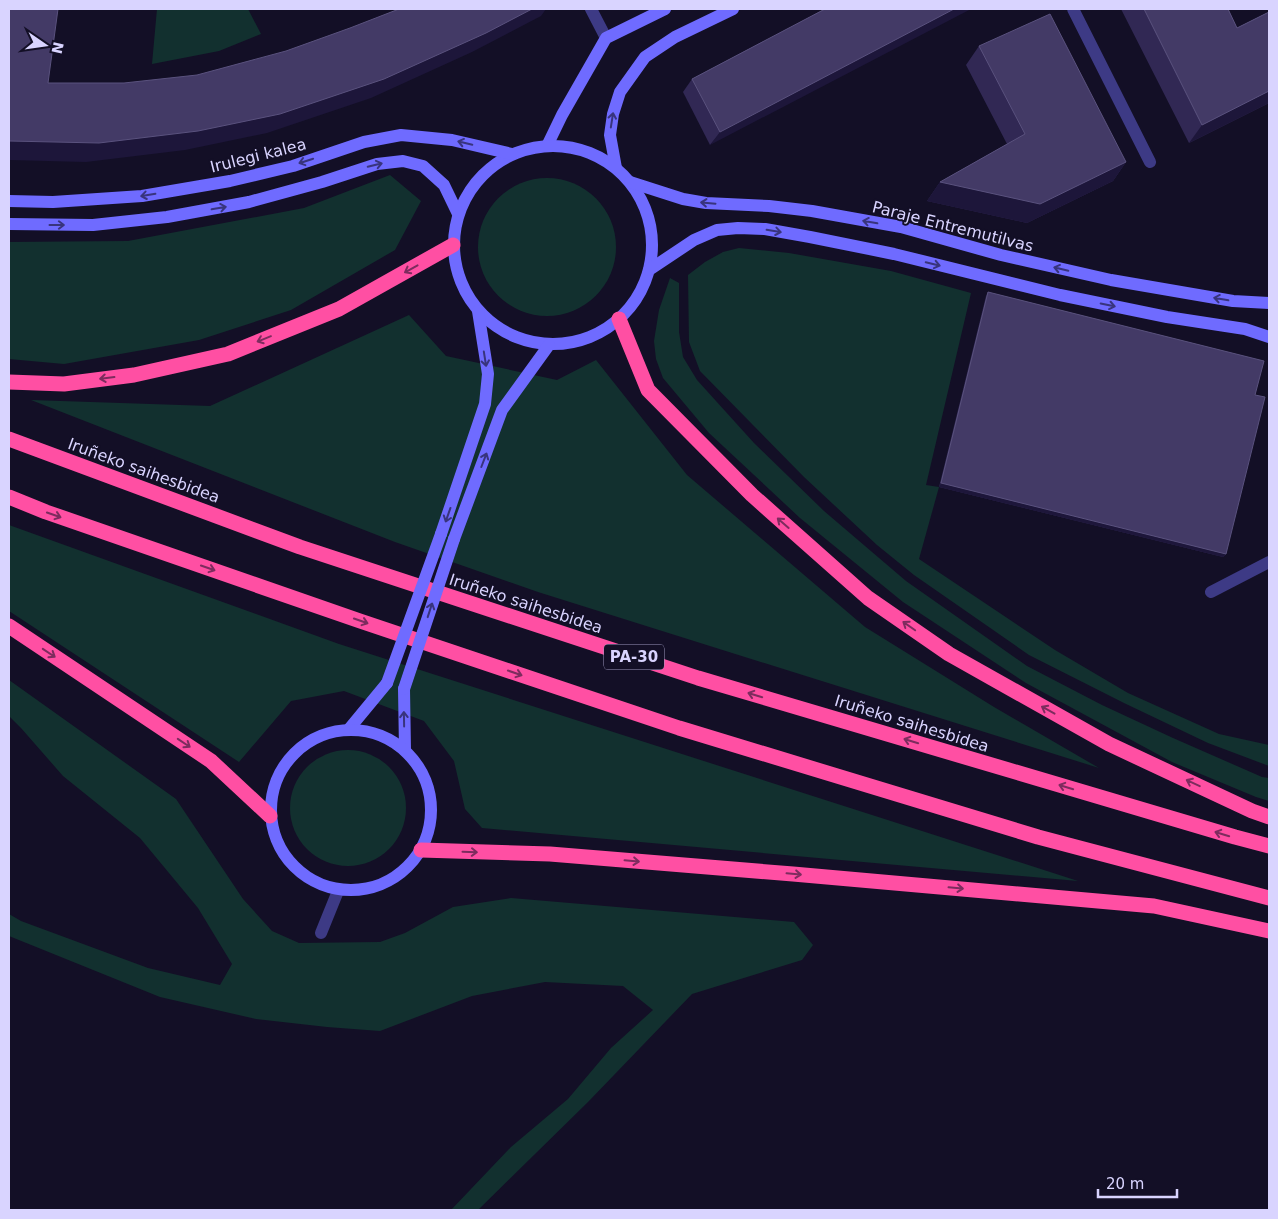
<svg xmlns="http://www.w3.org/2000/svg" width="1278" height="1219" font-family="'DejaVu Sans',sans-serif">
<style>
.green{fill:#12302f}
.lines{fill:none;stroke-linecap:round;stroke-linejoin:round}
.lane{stroke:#3d3a85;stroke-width:12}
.street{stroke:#3d3a85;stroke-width:12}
.secondary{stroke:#6f6bff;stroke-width:12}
.highway{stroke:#ff4fa3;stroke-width:15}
.secondary-bridge{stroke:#6f6bff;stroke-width:12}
.wall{fill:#312854}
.shaded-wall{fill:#1d163a}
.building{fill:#433a66;stroke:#5a527e}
.oneway{stroke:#38347d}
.oneway2{stroke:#7d2c5e}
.labels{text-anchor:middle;stroke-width:4;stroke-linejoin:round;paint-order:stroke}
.shield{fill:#130f26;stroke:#9e99be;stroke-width:1}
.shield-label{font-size:15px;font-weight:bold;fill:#d9d4ff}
.street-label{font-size:16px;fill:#d9d4ff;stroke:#130f26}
</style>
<rect width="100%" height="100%" fill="#130f26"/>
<!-- green -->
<g class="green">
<polygon points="157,9 248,9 261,34 219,51 152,64"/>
<polygon points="390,175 421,201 395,250 291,310 199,340 64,364 9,359 9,242 128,241 304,208"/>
<circle cx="547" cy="247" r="69"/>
<polygon points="739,248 789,253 891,271 971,293 926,485 939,487 919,559 1055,650 1128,693 1219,734 1269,745 1269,766 1208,743 1124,703 1029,655 914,575 877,545 804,477 700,371 689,342 688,275 705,262 723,252"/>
<polygon points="670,278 679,283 679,332 683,357 697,380 754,443 824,511 906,581 1027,666 1102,705 1173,738 1262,777 1269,778 1269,801 1256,797 1172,762 1026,683 903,602 800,518 709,433 663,378 656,359 654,341 659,310"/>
<polygon points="409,315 446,356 557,380 596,360 687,475 865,627 994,707 1099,768 538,592 395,542 31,400 210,406"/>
<polygon points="9,525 339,644 1078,881 482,828 465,809 454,761 424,721 344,691 291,701 239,762 9,611"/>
<polygon points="9,680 176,799 243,899 272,931 299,943 380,942 405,933 453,907 511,898 794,922 813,945 802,960 692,994 588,1102 478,1210 451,1210 511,1147 568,1099 611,1048 653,1010 623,986 545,982 472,996 380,1031 327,1027 256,1019 160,997 9,936 9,914 21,921 148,968 220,985 232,964 198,908 140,838 63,776 21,728 9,716"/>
<circle cx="348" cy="808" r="58"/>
</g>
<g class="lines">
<!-- lane -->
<g class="lane">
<polyline points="1211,592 1269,562"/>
<polyline points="321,933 338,891"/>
</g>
<!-- street -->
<g class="street">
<polyline points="591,9 606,38"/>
<polyline points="1073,9 1150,162"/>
</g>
<!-- secondary -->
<g class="secondary">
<polyline points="547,146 562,115 606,38 665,9"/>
<circle cx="553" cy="245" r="99"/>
<polyline points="616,168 610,135 613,114 620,92 645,57 675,37 733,9"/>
<polyline points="630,182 683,199 706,203 769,206 812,211 901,227 1001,255 1111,280 1233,301 1269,303"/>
<polyline points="9,201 53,202 142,196 230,181 293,166 364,142 401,135 452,140 512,154"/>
<polyline points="9,224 93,225 167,217 249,202 322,182 377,164 403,161 423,166 444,185 458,214"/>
<polyline points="649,270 694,240 717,230 738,228 765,229 810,237 894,254 1060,295 1167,317 1245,329 1269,337"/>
<polyline points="441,534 485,404 488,374 478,311"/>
<polyline points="454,539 502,410 549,345"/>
<polyline points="404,689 405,750"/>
<polyline points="349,729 387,683"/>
<circle cx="351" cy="810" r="80"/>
</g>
<!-- highway -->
<g class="highway">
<polyline points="619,319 648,390 752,495 868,598 949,654 1109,744 1252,811 1269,817"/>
<polyline points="9,382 64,384 134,375 228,354 339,309 453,245"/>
<polyline points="9,439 300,547 698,678 1235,837 1269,846"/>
<polyline points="9,497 46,512 360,621 679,728 1038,837 1269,898"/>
<polyline points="9,626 211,761 270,816"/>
<polyline points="421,850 550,854 793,874 1154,906 1269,931"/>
</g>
<!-- secondary-bridge -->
<g class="secondary-bridge">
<polyline points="387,683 441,534"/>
<polyline points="404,689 454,539"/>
</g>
</g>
<!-- wall -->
<g class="wall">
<polygon points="825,9 710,145 683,92 692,79"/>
<polygon points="1121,9 1228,9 1237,28 1269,12 1269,103 1189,143"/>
<polygon points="979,46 1126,162 1113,181 1027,223 927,201 940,182 1007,144 966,65"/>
<polygon points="988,292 1255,395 1226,554 1223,557 939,487 986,296"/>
</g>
<!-- shaded-wall -->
<g class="shaded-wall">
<polygon points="532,9 546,9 541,16 472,52 371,98 267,133 185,150 86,162 9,160 9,141"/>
<polygon points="954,9 971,9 710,145 720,132"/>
<polygon points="1269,91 1269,103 1189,143 1202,125"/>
<polygon points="1126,162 1113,181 1027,223 927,201 940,182"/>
<polygon points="941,483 1226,554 1223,557 939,487"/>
</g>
<!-- building -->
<g class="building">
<polygon points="9,9 58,9 48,83 124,83 197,75 286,51 350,28 399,9 532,9 486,33 384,79 280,114 198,131 99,143 9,141"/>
<polygon points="825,9 954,9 720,132 692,79"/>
<polygon points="1144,9 1228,9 1237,28 1269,12 1269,91 1202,125"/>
<polygon points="1050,14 1126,162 1040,204 940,182 1025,134 979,46"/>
<polygon points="988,292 1264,361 1255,395 1265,397 1226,554 941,483"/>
</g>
<!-- one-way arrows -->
<defs><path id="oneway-shaft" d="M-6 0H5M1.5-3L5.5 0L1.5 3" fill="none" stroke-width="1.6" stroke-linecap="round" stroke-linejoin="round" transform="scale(1.25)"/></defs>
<g class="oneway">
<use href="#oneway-shaft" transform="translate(612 120) rotate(-81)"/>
<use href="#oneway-shaft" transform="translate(465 143) rotate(-167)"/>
<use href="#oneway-shaft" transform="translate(306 161) rotate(162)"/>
<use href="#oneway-shaft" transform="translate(375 165) rotate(-14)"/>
<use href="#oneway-shaft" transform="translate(148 195) rotate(171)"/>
<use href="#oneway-shaft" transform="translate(708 203) rotate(-175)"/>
<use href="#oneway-shaft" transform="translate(219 208) rotate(-10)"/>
<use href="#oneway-shaft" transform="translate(870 222) rotate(-170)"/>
<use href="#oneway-shaft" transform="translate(57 225)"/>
<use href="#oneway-shaft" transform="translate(774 231) rotate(9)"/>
<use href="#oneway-shaft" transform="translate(933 264) rotate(14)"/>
<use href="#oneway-shaft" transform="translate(1061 269) rotate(-167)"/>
<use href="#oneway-shaft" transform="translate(1221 299) rotate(-170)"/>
<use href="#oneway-shaft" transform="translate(1108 305) rotate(12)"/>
<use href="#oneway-shaft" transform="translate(485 359) rotate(81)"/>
<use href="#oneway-shaft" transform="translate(484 460) rotate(-69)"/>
<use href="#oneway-shaft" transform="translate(448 515) rotate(109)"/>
<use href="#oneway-shaft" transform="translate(430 610) rotate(-72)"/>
<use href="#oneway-shaft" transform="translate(404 719) rotate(-91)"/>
</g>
<g class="oneway2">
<use href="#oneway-shaft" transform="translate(411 269) rotate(151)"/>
<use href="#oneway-shaft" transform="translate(264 339) rotate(158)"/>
<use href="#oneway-shaft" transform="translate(107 378) rotate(173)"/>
<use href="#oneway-shaft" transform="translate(54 515) rotate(19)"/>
<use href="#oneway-shaft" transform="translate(783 523) rotate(-139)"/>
<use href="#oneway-shaft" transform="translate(208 568) rotate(19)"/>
<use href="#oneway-shaft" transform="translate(361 621) rotate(19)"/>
<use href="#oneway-shaft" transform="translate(909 626) rotate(-145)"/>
<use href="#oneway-shaft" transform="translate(49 653) rotate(34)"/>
<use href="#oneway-shaft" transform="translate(515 673) rotate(19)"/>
<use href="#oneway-shaft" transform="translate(755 695) rotate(-163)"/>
<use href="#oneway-shaft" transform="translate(1048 710) rotate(-151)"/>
<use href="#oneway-shaft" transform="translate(911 741) rotate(-163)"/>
<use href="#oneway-shaft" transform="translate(184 743) rotate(34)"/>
<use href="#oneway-shaft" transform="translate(1193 783) rotate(-155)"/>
<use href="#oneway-shaft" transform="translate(1066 787) rotate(-163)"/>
<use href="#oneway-shaft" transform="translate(1222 834) rotate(-163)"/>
<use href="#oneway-shaft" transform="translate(470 852) rotate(2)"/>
<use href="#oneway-shaft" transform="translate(632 861) rotate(5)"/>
<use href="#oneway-shaft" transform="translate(794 874) rotate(5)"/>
<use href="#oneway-shaft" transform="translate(956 888) rotate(5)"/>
</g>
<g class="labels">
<!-- shield labels -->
<rect class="shield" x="604" y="644.5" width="60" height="25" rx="4"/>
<g class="shield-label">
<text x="634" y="662">PA-30</text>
</g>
<!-- street labels -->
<g class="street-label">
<text transform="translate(258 155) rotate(-14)" y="6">Irulegi kalea</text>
<text transform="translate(953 226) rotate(14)" y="6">Paraje Entremutilvas</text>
<text transform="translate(144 470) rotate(20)" y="6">Iruñeko saihesbidea</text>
<text transform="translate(526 603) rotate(18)" y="6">Iruñeko saihesbidea</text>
<text transform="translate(912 723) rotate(17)" y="6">Iruñeko saihesbidea</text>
</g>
</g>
<!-- border -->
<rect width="1278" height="1219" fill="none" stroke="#d9d4ff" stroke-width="20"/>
<!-- north arrow -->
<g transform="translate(45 45) rotate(103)" stroke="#130f26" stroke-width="4" paint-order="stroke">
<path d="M0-4L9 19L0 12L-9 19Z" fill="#d9d4ff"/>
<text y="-8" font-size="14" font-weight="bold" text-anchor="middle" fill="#d9d4ff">N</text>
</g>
<!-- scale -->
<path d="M1098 1189v8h79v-8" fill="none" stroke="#d9d4ff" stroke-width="2.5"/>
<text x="1106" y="1189" font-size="15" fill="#d9d4ff" stroke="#130f26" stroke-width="4" paint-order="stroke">20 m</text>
</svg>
